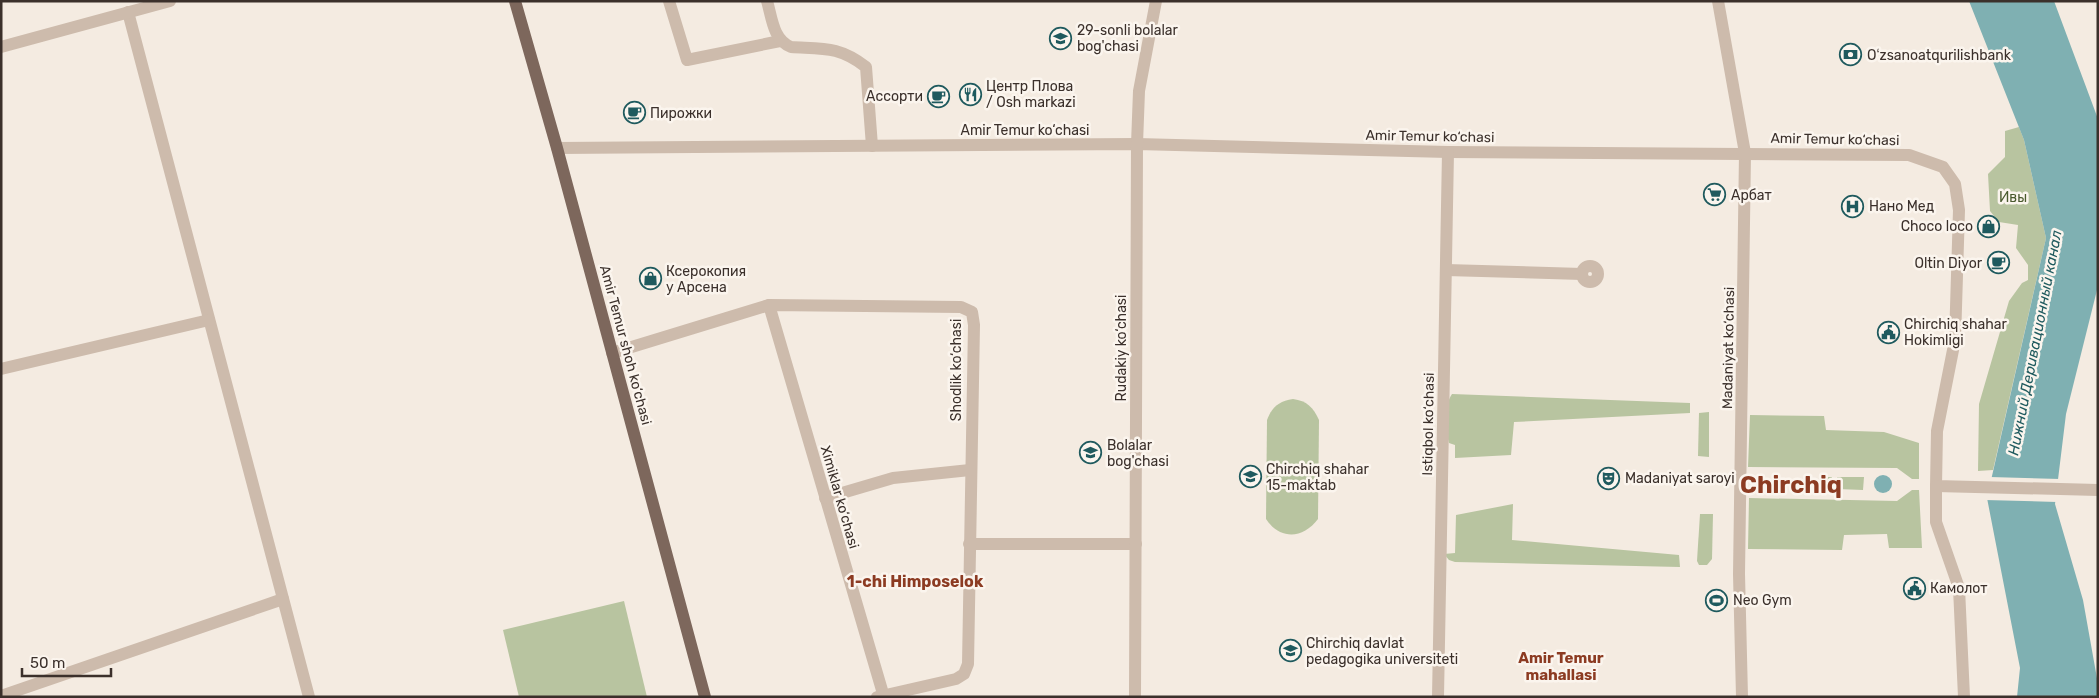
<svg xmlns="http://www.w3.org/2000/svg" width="2099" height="698" font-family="Rubik,sans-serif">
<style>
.green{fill:#b8c4a0}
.water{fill:#7fb0b2}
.pier{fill:#f4ebe1}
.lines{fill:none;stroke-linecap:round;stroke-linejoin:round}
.minor{stroke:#cdbbac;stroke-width:12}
.major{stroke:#7d675c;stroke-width:12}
.labels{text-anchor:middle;stroke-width:5;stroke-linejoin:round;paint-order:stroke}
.poi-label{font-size:14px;fill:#3b302b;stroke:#fbf5ee;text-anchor:start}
.street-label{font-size:14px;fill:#3b302b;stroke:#fbf5ee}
.park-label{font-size:14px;fill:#4a5a2e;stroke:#fbf5ee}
.water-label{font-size:15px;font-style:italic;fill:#1f5a5e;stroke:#fbf5ee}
.neighbourhood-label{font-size:15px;font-weight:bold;fill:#8c3b22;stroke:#fbf5ee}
.quarter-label{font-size:16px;font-weight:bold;fill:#8c3b22;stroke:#fbf5ee}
.town-label{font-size:24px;font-weight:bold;fill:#8c3b22;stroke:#fbf5ee}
</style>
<rect width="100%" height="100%" fill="#f4ebe1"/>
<!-- green -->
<g class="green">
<polygon points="2019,127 2024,140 2046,238 1993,470 1978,471 1979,404 2009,301 2022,283 2028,280 2028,265 2016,248 2018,225 1999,222 1990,211 1988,174 2005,157 2005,131"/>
<path d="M1452 394 1690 403V413L1514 422 1511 455 1455 458V445L1449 443C1445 430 1444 405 1452 394Z"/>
<path d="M1293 399C1307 401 1313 407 1319 420L1318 519C1303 539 1280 540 1266 519L1267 420C1272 407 1279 401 1293 399Z"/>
<polygon points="1709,412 1709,457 1698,456 1699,413"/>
<polygon points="1750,415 1824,416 1826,430 1884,432 1919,443 1919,479 1912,479 1897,468 1748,467"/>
<polygon points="1823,477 1832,477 1832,490 1822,490"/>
<polygon points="1837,477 1864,477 1863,490 1837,489"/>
<polygon points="1912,490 1919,490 1922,548 1889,548 1887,534 1844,535 1842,550 1748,549 1749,498 1897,501"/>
<polygon points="1513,504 1512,540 1679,555 1680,567 1455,562 1449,560 1444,554 1455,553 1456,515"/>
<polygon points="1700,514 1713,514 1712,559 1707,565 1699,565 1697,561"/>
<polygon points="624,601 647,697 519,697 503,630"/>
</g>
<!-- water -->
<g class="water">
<polygon points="1969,1 2054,1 2098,119 2098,286 2066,414 2055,504 2083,600 2098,684 2098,697 2017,697 2020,668 1987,498 2046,238 2024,140"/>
<circle cx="1883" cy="484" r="9"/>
</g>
<!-- pier -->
<polygon class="pier" points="1990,477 2060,479 2057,502 1985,500"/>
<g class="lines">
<!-- minor -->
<g class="minor">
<polyline points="669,1 687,60 780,41"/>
<path d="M767 1C772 18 773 40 791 47 823 49 839 46 866 67L872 146"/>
<polyline points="1718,1 1745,153 1739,574 1742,697"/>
<polyline points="128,12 309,697"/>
<polyline points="1,47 170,1"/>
<polyline points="557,148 1137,144 1448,152 1909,155 1943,167 1955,184 1959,210 1955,340 1937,431 1936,486 2098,490"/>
<circle cx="1590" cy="274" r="8"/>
<polyline points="1446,270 1582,274"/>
<polyline points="769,305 884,697"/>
<polyline points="612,353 769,305 961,307 972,312 974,325 968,664 964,674 956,679 877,697"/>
<polyline points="1,369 209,320"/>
<polyline points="1936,486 1936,522 1959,588 1964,697"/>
<polyline points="825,498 893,478 970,470"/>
<polyline points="969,544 1136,544"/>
<polyline points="1,696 283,599"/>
<polyline points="1135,697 1137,144 1139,91 1156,1"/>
<polyline points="1438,697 1448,152"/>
</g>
<!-- major -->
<polyline class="major" points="515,1 557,148 705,697"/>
</g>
<!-- icons -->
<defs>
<symbol id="school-ring" viewBox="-11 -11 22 22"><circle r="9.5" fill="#fbf5ee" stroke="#1f5a5e" stroke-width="1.5"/><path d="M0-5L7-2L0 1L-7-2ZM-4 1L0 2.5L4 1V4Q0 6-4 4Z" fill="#1f5a5e"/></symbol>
<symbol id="bank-ring" viewBox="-11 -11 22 22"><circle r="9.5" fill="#fbf5ee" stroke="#1f5a5e" stroke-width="1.5"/><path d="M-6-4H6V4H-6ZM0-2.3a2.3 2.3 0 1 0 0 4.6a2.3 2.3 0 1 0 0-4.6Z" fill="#1f5a5e"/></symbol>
<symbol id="restaurant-ring" viewBox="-11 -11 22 22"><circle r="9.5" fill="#fbf5ee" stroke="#1f5a5e" stroke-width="1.5"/><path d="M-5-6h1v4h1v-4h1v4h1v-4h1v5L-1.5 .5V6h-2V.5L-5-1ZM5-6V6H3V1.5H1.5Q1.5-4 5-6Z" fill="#1f5a5e"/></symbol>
<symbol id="cafe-ring" viewBox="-11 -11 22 22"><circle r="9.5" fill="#fbf5ee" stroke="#1f5a5e" stroke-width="1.5"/><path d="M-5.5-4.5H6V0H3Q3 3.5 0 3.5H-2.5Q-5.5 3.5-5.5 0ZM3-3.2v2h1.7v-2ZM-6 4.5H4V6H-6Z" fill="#1f5a5e"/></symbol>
<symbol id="supermarket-ring" viewBox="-11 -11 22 22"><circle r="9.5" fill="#fbf5ee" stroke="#1f5a5e" stroke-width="1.5"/><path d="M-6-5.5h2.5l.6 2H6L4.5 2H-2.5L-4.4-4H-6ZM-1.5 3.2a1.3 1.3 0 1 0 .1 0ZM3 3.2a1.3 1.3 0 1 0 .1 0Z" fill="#1f5a5e"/></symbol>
<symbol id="hospital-ring" viewBox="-11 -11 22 22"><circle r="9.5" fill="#fbf5ee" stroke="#1f5a5e" stroke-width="1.5"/><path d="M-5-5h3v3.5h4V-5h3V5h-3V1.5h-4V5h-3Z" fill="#1f5a5e"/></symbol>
<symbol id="shop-ring" viewBox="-11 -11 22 22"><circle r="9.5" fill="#fbf5ee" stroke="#1f5a5e" stroke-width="1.5"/><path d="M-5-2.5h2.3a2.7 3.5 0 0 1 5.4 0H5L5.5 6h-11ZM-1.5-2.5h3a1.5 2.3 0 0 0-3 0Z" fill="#1f5a5e"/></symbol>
<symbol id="civic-ring" viewBox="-11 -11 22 22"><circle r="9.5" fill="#fbf5ee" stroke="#1f5a5e" stroke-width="1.5"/><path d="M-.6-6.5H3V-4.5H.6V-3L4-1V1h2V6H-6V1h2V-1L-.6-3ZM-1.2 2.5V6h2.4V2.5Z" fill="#1f5a5e"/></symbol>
<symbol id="theatre-ring" viewBox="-11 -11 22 22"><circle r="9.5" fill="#fbf5ee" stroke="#1f5a5e" stroke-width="1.5"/><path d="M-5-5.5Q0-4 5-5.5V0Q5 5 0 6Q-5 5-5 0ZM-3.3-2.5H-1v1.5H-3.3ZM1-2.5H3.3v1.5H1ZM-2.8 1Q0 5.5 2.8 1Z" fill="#1f5a5e"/></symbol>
<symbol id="stadium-ring" viewBox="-11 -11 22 22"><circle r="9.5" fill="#fbf5ee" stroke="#1f5a5e" stroke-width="1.5"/><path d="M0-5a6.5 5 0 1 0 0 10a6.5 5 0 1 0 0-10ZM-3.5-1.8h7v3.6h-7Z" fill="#1f5a5e"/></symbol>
<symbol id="university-ring" viewBox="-11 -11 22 22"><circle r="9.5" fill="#fbf5ee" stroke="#1f5a5e" stroke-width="1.5"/><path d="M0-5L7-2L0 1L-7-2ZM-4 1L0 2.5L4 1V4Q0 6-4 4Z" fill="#1f5a5e"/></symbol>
</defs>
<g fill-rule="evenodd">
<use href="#school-ring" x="1048" y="26" width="25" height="25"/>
<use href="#bank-ring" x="1838" y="42" width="25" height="25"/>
<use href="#restaurant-ring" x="958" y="82" width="25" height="25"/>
<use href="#cafe-ring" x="926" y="84" width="25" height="25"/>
<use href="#cafe-ring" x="622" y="100" width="25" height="25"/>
<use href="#supermarket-ring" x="1702" y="182" width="25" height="25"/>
<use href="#hospital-ring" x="1840" y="194" width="25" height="25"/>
<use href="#shop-ring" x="1976" y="214" width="25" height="25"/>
<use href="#cafe-ring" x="1986" y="250" width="25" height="25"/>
<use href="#shop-ring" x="638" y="266" width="25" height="25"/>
<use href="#civic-ring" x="1876" y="320" width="25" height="25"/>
<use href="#school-ring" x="1078" y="440" width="25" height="25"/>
<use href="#school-ring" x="1238" y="464" width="25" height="25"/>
<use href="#theatre-ring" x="1596" y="466" width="25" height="25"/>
<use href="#civic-ring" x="1902" y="576" width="25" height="25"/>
<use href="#stadium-ring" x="1704" y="588" width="25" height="25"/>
<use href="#university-ring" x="1278" y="638" width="25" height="25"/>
</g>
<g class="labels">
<!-- poi labels -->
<g class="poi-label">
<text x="1077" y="35">29-sonli bolalar<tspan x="1077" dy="16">bog'chasi</tspan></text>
<text x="1867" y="60">Oʻzsanoatqurilishbank</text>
<text x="986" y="91">Центр Плова<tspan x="986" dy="16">/ Osh markazi</tspan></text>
<text x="923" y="101" text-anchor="end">Ассорти</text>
<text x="650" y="118">Пирожки</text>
<text x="1731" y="200">Арбат</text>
<text x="1869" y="211">Нано Мед</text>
<text x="1973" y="231" text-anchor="end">Choco loco</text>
<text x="1982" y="268" text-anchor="end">Oltin Diyor</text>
<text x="666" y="276">Ксерокопия<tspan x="666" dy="16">у Арсена</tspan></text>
<text x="1904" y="329">Chirchiq shahar<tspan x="1904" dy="16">Hokimligi</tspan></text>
<text x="1107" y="450">Bolalar<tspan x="1107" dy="16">bog'chasi</tspan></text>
<text x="1266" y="474">Chirchiq shahar<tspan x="1266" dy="16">15-maktab</tspan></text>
<text x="1625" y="483">Madaniyat saroyi</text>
<text x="1930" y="593">Камолот</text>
<text x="1733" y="605">Neo Gym</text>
<text x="1306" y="648">Chirchiq davlat<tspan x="1306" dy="16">pedagogika universiteti</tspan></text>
</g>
<!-- street labels -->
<g class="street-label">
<text x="1025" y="135">Amir Temur ko‘chasi</text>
<text transform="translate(1430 136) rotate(1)" y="5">Amir Temur ko‘chasi</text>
<text transform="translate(1835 139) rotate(1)" y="5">Amir Temur ko‘chasi</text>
<text transform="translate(626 345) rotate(75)" y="5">Amir Temur shoh ko‘chasi</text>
<text transform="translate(1121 348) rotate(-90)" y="5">Rudakiy ko‘chasi</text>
<text transform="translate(1728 348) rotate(-89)" y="5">Madaniyat ko‘chasi</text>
<text transform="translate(956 370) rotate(-90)" y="5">Shodlik ko‘chasi</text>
<text transform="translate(1428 424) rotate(-89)" y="5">Istiqbol ko‘chasi</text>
<text transform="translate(840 497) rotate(74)" y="5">Ximiklar ko‘chasi</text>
</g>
<!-- park labels -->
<g class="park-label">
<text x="2013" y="202">Ивы</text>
</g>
<!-- water labels -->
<g class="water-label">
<text transform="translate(2035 343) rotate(-79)" y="5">Нижний Деривационный канал</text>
</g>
<!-- neighbourhood labels -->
<g class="neighbourhood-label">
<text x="1561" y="663">Amir Temur<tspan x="1561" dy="17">mahallasi</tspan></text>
</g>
<!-- quarter labels -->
<g class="quarter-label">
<text x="915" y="587">1-chi Himposelok</text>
</g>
<!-- town labels -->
<g class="town-label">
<text x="1791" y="493">Chirchiq</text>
</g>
</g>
<!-- border -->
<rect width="2099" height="698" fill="none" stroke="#3b302b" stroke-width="5"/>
<!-- scale -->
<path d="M22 668v8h89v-8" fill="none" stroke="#3b302b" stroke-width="2.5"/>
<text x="30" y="668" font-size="15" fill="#3b302b" stroke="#fbf5ee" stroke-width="4" paint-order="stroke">50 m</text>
</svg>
